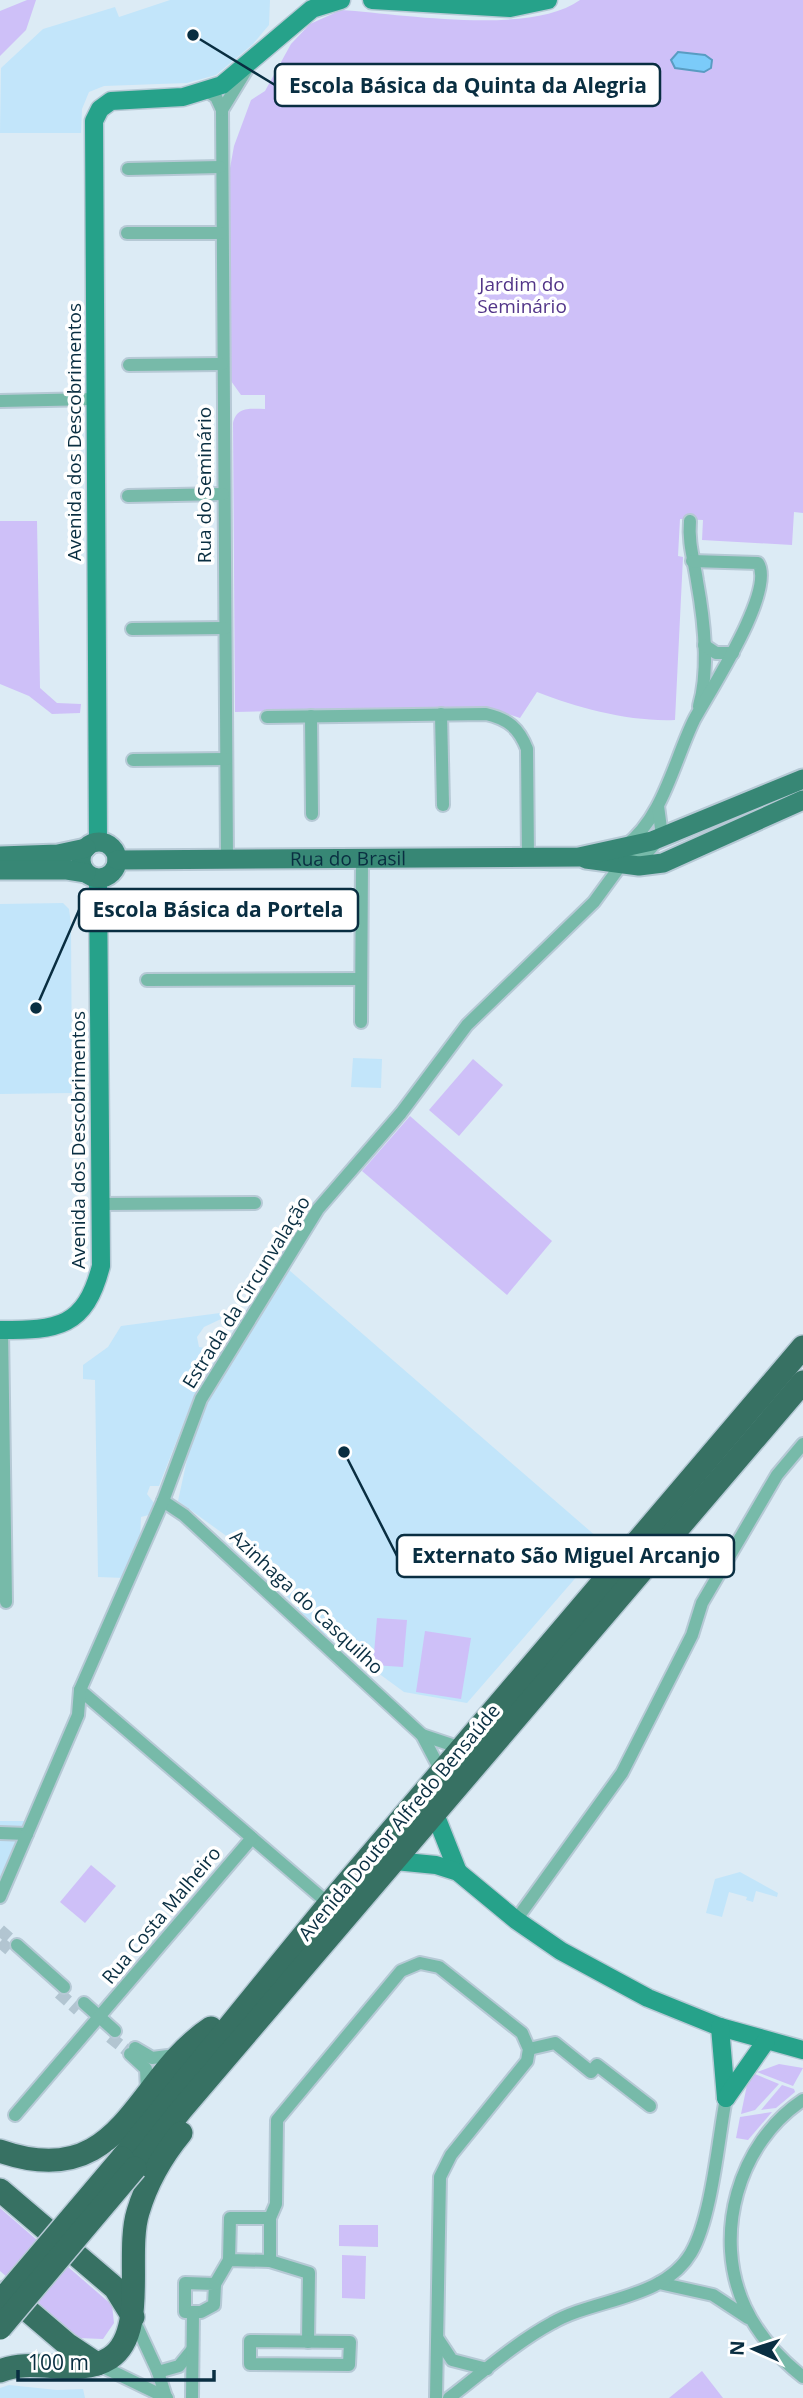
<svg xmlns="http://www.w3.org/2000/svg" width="803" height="2398" font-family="'Open Sans',sans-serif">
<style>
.built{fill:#c2e5fa}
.green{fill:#cec0f8}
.water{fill:#7bcbf9;stroke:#599cc2;stroke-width:2}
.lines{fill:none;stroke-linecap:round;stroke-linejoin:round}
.street-tunnel{stroke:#b2c5d1;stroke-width:12;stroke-dasharray:12 6;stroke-linecap:butt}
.street-casing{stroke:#b6c9d5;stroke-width:16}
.secondary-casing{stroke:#b6c9d5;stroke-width:21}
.primary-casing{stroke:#b6c9d5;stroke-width:23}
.highway-casing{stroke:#b6c9d5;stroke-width:26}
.street{stroke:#77baa9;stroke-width:12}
.secondary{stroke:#26a28a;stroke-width:18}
.primary{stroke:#378775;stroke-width:19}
.highway{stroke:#377163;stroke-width:23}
.highway-bridge-casing{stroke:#b6c9d5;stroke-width:26;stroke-linecap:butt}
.highway-bridge{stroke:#377163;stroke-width:23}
.labels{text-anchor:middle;stroke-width:7;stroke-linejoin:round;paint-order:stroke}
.park-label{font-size:19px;fill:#523588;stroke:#fff}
.street-label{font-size:19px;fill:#092e41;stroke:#fff}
.leader{fill:none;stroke:#092e41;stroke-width:2.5}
.callout-dot{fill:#092e41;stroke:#fff;stroke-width:2.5}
.callout{fill:#fff;stroke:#092e41;stroke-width:2.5}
.callout-label{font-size:21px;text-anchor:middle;font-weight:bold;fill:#092e41}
</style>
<rect width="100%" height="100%" fill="#dcebf5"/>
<!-- built -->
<g class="built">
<polygon points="170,0 270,0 269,25 253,44 216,75 187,83 104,86 89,92 82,109 81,133 0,133 1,68 43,29 115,7 119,17"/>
<polygon points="63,903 69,909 71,924 72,1093 0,1094 0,904"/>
<polygon points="353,1058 382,1059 381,1088 351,1087"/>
<polygon points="289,1270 605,1544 467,1703 404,1692 314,1626 243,1548 178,1501 199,1404"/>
<polygon points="220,1313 221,1319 204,1327 197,1337 199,1347 206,1348 199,1363 209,1369 196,1391 159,1486 150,1486 147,1494 154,1503 149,1515 141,1517 140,1539 125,1578 98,1577 95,1380 83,1379 83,1365 108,1347 121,1326"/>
<polygon points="0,1821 28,1821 0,1884"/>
<polygon points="740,1872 778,1893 777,1897 756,1891 753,1902 746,1900 747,1897 729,1892 722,1917 706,1913 715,1879"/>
<polygon points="9,2385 57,2390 83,2389 85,2398 0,2398 0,2388"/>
</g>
<!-- green -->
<g class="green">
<polygon points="27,0 36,0 26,30 0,56 0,11"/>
<path d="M580 0H803V513L794 512 792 545 702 540 703 520 680 519 678 556 683 557 675 720C630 722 578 708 537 692L520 718 488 707 235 712 233 423C237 406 250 409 265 409V395H241L231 381 228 179 234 146 251 100 265 91 291 44 310 24 341 10C403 14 530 36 580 0Z"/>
<polygon points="0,521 37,521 40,688 57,703 81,704 80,713 52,714 29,696 0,684"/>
<polygon points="473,1059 503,1085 459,1136 429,1110"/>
<polygon points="410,1116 552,1241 507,1295 362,1171"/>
<polygon points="377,1618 407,1620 403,1667 373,1665"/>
<polygon points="425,1631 471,1638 461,1699 416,1692"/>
<polygon points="91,1865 116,1886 85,1923 60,1902"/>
<polygon points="779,2064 803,2068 793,2086 757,2072"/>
<polygon points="755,2074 779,2084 755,2110 741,2114 747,2085"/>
<polygon points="782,2085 794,2089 795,2092 776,2108 761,2110"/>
<polygon points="772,2112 748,2140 736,2138 740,2117"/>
<polygon points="0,2208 112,2305 114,2323 103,2339 78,2338 0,2271"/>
<polygon points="339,2225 378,2225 378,2247 339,2246"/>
<polygon points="342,2255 366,2256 365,2299 342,2298"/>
<polygon points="702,2371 723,2398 669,2398"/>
</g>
<!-- water -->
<polygon class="water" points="678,52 705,55 712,60 711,68 704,72 675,68 671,60"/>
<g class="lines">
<!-- street-tunnel -->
<g class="street-tunnel">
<polyline points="0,1930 17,1945"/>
<polyline points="0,1942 13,1953"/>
<polyline points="59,1993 78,2010"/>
<polyline points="110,2037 130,2053"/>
</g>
<defs>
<g id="street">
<polyline points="207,91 216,97 222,110 227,860"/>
<polyline points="222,110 247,69"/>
<polyline points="128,169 220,167"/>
<polyline points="127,233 221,233"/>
<polyline points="129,365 222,364"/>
<polyline points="0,401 94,399"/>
<polyline points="128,496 223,494"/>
<path d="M690 521C688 543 694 560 697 581 704 620 710 668 699 706"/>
<polyline points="132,629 225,628"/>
<polyline points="704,645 716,653 733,653"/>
<polyline points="441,714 443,805"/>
<polyline points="311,716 312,814"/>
<path d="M267 717 486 714C508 719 519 728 527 749L528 859"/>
<polyline points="133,760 226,759"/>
<path d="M625 846C663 818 674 761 694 720 709 692 776 591 758 563L692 561"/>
<polyline points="147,980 361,979"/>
<polyline points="361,1022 362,859"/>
<polyline points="101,1204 255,1203"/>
<polyline points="2,1330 6,1602"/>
<polyline points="163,1501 184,1515 422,1735 441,1771"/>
<polyline points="80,1690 329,1904"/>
<polyline points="422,1735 461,1748"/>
<polyline points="0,1833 27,1834"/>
<polyline points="0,1897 78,1715 80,1690 163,1501 201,1399 318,1209 401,1113 467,1025 594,902 621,865 644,856 662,836 658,806"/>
<polyline points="516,1920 622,1773 692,1635 702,1603 777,1475 803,1444"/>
<polyline points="17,1945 64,1987"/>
<polyline points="84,2003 115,2031"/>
<polyline points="135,2048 152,2058 176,2055"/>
<polyline points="529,2049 555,2043 591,2072 597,2065 650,2106"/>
<polyline points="130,2054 146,2069 147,2091"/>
<path d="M803 2100C738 2143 712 2236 745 2307 758 2335 779 2358 803 2377"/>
<polyline points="15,2115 252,1838"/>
<polyline points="270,2218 276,2204 277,2120 401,1971 420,1963 439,1967 522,2033 529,2049 527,2061 451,2155 440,2177 436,2398"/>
<polyline points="270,2261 309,2273 308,2342"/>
<polygon points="185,2283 215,2284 214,2305 201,2312 185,2312"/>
<polyline points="659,2283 713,2295 748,2318"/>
<polyline points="215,2284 229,2260 230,2218 270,2218 270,2261 229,2260"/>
<polyline points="134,2320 158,2372 166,2397"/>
<polyline points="438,2339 452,2360 487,2369"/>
<polygon points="250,2341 350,2342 349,2365 250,2364"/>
<polyline points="97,2364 167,2398"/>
<polyline points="158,2372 179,2366 192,2350"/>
<polyline points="192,2398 193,2312"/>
<path d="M449 2398C482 2373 515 2343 552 2323 595 2298 663 2300 691 2253 712 2217 718 2140 726 2098"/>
</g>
<g id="secondary">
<polyline points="372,0 510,8 548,0"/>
<polyline points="98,842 94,121 100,109 111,101 183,97 222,85 312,9 341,0"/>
<path d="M0 1330C58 1330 85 1328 101 1266L98 879"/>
<polyline points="435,1814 458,1872"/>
<polyline points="395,1861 436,1865 458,1872 516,1920 561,1951 648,1998 720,2027 803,2050"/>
<polyline points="720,2027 726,2098"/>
<polyline points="726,2098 766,2041"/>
</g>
<g id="primary">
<circle cx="99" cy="860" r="18"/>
<polyline points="0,856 58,854 86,848"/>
<polyline points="586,859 639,866 663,863 803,800"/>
<path id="s1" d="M117 860 579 857 652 841 803 779"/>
<polyline points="0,870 67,870 86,873"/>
</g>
<g id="highway">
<path d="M0 2151C123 2194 133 2079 211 2028"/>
<polyline points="122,2158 329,1904 803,1347"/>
<polyline points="135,2168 181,2110 803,1382"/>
<polyline points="0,2190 115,2288 133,2317"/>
<polyline points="6,2292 67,2344 97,2364"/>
<path d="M0 2371C34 2356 77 2379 110 2358 148 2333 125 2254 138 2212 147 2182 162 2156 181 2133"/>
</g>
</defs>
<!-- street casing -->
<use href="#street" class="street-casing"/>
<!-- secondary casing -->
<use href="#secondary" class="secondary-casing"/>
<!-- primary casing -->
<use href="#primary" class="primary-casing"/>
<!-- highway casing -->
<use href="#highway" class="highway-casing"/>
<!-- street -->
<use href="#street" class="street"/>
<!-- secondary -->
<use href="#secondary" class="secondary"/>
<!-- primary -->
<use href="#primary" class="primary"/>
<!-- highway -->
<use href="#highway" class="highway"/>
<defs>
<g id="highway-bridge">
<polyline points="0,2302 122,2158"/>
<polyline points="0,2328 135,2168"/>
</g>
</defs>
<!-- highway-bridge casing -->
<use href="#highway-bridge" class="highway-bridge-casing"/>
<!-- highway-bridge -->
<use href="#highway-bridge" class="highway-bridge"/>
</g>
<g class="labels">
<!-- park labels -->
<g class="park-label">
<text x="522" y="291">Jardim do<tspan x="522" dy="22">Seminário</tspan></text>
</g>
<!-- street labels -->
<g class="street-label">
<text transform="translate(74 432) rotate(-90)" y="7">Avenida dos Descobrimentos</text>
<text transform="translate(204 485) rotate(-90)" y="7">Rua do Seminário</text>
<text dy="7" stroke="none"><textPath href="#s1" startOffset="231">Rua do Brasil</textPath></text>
<text transform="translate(78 1140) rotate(-90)" y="7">Avenida dos Descobrimentos</text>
<text transform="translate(246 1292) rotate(-58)" y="7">Estrada da Circunvalação</text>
<text transform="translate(307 1602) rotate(43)" y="7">Azinhaga do Casquilho</text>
<text transform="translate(399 1822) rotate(-50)" y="7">Avenida Doutor Alfredo Bensaúde</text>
<text transform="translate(161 1915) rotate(-50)" y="7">Rua Costa Malheiro</text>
</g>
</g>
<!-- callouts -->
<path class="leader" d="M193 35L275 85M36 1008L79 910M344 1452L397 1556"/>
<g class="callout-dot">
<circle cx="193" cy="35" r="7"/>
<circle cx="36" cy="1008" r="7"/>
<circle cx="344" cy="1452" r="7"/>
</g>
<g class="callout">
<rect x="275" y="64" width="385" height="42" rx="7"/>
<rect x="79" y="889" width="279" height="42" rx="7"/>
<rect x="397" y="1535" width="337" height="42" rx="7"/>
</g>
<g class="callout-label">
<text x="468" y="93">Escola Básica da Quinta da Alegria</text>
<text x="218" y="917">Escola Básica da Portela</text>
<text x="566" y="1563">Externato São Miguel Arcanjo</text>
</g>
<!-- north arrow -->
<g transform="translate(754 2349) rotate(273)" stroke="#ffffff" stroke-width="5" paint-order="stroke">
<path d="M0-5L12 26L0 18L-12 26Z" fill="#092e41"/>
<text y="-10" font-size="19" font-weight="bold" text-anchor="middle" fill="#092e41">N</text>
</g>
<!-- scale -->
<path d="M18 2370v10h196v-10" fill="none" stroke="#092e41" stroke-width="3.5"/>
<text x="28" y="2370" font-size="21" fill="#092e41" stroke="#ffffff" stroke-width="5" paint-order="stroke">100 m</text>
</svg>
